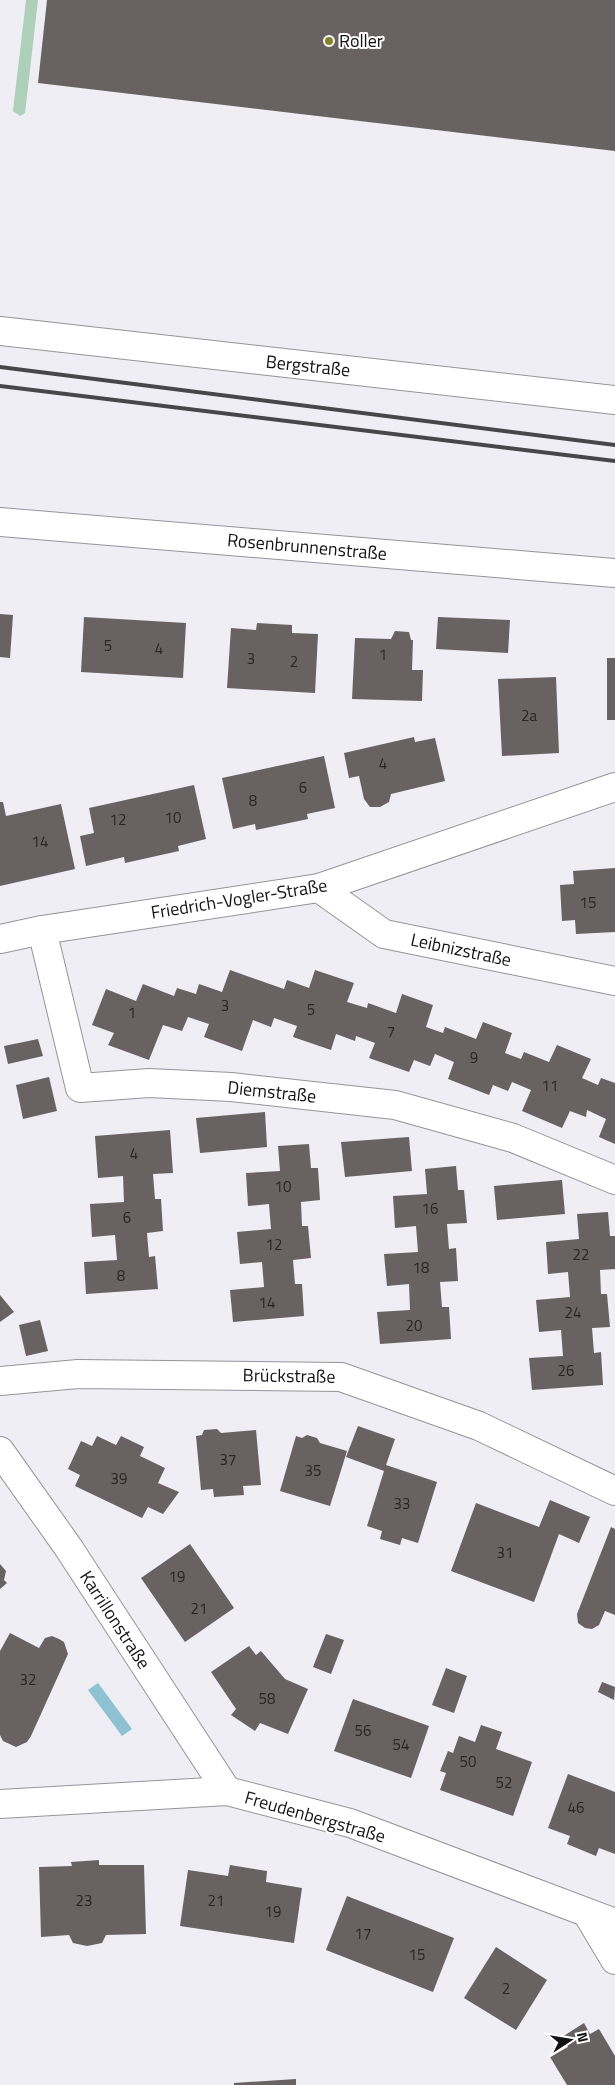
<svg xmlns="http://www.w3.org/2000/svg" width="615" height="2085" font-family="'Titillium Web',sans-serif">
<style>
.green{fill:#aecfb8}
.water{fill:#8ec1d1}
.building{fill:#686262}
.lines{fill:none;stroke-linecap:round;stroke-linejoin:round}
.street-casing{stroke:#95949a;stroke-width:30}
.secondary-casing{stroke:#95949a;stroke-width:30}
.street{stroke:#fff;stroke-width:28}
.secondary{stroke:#fff;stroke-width:28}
.rail{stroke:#474649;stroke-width:4}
.poi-dot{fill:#897f26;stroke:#fff;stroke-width:2}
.labels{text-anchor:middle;stroke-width:4;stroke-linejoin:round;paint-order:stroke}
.number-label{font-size:15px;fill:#282527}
.poi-label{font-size:18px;fill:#121113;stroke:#fff;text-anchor:start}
.street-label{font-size:18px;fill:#121113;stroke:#fff}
</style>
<rect width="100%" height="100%" fill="#efeef4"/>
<!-- green -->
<polygon class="green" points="26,0 38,0 25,113 20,116 13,111"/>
<!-- water -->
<polygon class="water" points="98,1683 132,1729 122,1736 88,1690"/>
<!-- building -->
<g class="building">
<polygon points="47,0 615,0 615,151 38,83"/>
<polygon points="0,614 13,615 10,658 0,657"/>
<polygon points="84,617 186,623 183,678 81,672"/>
<polygon points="438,617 510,620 508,653 436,649"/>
<polygon points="257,623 292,625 292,633 318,634 315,693 227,688 231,628 256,630"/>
<polygon points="395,631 409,632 411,640 413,640 412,670 423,670 422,701 352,699 355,638 391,639"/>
<rect x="607" y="658" width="8" height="62"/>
<polygon points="556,677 559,753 502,756 498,679"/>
<polygon points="414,737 415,742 435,738 445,781 391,794 389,802 380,807 370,807 364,799 359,776 349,778 344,753"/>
<polygon points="324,756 335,808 307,814 308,819 256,830 255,824 233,829 222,778"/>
<polygon points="194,785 206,839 178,846 179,851 125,863 124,857 86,866 80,836 94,833 89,808"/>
<polygon points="0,802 3,802 6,816 61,804 75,869 0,886"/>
<polygon points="615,868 615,932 576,934 575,920 562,921 560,885 574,884 573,871"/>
<polygon points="230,970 284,989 287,980 309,988 315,970 354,983 347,1002 367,1008 368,1003 396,1013 402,994 433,1005 426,1027 443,1033 445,1027 476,1039 483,1022 512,1033 505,1053 521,1059 524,1052 549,1062 557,1045 591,1059 582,1078 598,1085 601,1078 615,1083 615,1144 599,1137 606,1119 587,1110 586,1117 570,1111 562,1128 522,1111 531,1090 512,1082 508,1091 493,1085 489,1095 448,1079 454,1062 435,1054 430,1066 414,1060 409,1072 369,1058 375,1043 356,1036 355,1041 336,1034 331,1050 293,1037 297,1026 274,1018 271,1027 253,1020 242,1051 204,1037 209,1024 188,1017 182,1031 163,1025 149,1060 108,1045 114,1033 92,1025 106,989 136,1001 143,984 174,996 177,988 196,994 199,984 222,992"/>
<polygon points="38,1039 43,1056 8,1064 4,1046"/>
<polygon points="49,1077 57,1111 23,1119 16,1085"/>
<polygon points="265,1112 267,1147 200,1153 196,1118"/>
<polygon points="170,1130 173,1173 153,1174 155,1199 161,1199 163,1231 147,1233 149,1257 155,1256 158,1289 86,1294 84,1262 117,1260 115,1235 92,1237 90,1204 124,1202 123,1176 98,1178 95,1136"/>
<polygon points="409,1137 412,1171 345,1177 341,1142"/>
<polygon points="309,1144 311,1168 318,1168 320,1200 301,1202 302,1226 308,1226 311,1258 293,1260 295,1284 302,1284 304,1316 233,1322 230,1290 264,1287 262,1262 240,1264 237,1232 271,1229 269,1204 248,1206 246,1173 280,1171 278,1146"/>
<polygon points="456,1166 458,1190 464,1190 467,1223 447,1224 449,1249 456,1248 458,1281 440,1282 442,1307 449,1307 451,1339 380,1344 377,1312 410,1310 409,1284 387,1286 384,1254 418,1252 416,1226 395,1228 393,1196 427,1194 425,1169"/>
<polygon points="562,1180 565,1214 497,1220 494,1186"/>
<polygon points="608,1212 610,1236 615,1236 615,1269 600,1270 601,1294 607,1294 610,1327 592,1328 594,1353 601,1352 603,1385 532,1390 529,1358 563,1356 561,1330 539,1332 536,1300 570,1297 568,1272 548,1274 546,1242 579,1239 577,1214"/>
<polygon points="0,1295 14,1312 0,1322"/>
<polygon points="40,1320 48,1351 26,1356 19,1325"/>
<polygon points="358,1426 395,1439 386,1465 437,1482 418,1543 402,1538 400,1545 380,1539 382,1531 367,1526 384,1471 346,1457"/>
<polygon points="217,1429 221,1433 256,1430 261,1485 243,1486 244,1495 214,1497 213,1489 201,1490 196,1436 202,1435 204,1430"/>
<polygon points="307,1435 317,1438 320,1443 347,1451 330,1506 280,1491 296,1436 302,1438"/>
<polygon points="97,1436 116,1445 121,1436 144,1447 140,1456 165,1468 158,1483 179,1492 163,1514 148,1507 142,1518 75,1486 80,1475 68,1469 81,1441 92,1446"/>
<polygon points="550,1500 590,1517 579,1543 559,1534 534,1602 451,1571 476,1503 539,1527"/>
<polygon points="611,1527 615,1529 615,1615 605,1611 599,1625 592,1629 585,1628 578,1623 577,1614"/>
<polygon points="190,1544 234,1608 185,1642 141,1578"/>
<polygon points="0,1564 6,1571 4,1580 7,1583 0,1589"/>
<polygon points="10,1633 39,1648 45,1638 52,1636 59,1639 64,1642 68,1654 31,1736 27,1742 16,1747 3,1741 0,1735 0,1651"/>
<polygon points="326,1634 344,1640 331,1674 313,1667"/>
<polygon points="249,1646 256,1655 261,1651 285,1679 308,1689 288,1734 260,1723 255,1731 231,1715 236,1709 211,1672"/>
<polygon points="446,1668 467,1676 454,1713 432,1705"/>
<polygon points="602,1682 615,1687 614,1700 598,1692"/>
<polygon points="353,1699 429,1726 411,1778 334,1751"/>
<polygon points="481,1725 502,1732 496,1749 532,1762 513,1816 440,1790 446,1773 440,1771 448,1751 453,1753 459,1736 475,1742"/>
<polygon points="568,1774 615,1792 615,1854 599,1848 596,1856 567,1844 570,1836 548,1828"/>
<polygon points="99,1860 99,1865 144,1865 146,1934 106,1935 102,1943 87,1946 73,1943 69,1935 41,1937 39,1867 72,1866 71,1862"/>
<polygon points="230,1865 267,1871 266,1882 302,1888 294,1943 180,1926 188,1870 228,1876"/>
<polygon points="347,1896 454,1938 433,1992 326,1950"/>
<polygon points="496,1947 547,1980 516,2030 464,1998"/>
<polygon points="584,2023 590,2034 599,2029 615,2056 615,2085 567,2085 550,2057 568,2047 562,2037"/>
<polygon points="296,2079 296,2085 234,2085 234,2083"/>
</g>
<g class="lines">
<defs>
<g id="street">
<polyline points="0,522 615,573"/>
<polyline points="319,888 384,934 615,981"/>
<polyline points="42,930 80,1088 149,1083 231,1087 395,1105 513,1138 615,1180"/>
<polyline points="0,939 42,930 319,888 615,787"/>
<polyline points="0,1381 78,1374 341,1377 479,1426 615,1491"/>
<polyline points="0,1451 68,1547 227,1791"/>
<polyline points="0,1804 227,1791 350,1823 615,1923"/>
<polyline points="587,1913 615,1960"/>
</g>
<polyline id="secondary" points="0,331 615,400"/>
</defs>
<!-- street casing -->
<use href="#street" class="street-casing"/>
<!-- secondary casing -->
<use href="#secondary" class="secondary-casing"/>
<!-- street -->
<use href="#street" class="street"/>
<!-- secondary -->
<use href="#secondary" class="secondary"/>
<!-- rail -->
<g class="rail">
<polyline points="0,367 615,445"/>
<polyline points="0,386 615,461"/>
</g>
</g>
<!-- markers -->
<circle class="poi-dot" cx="329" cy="41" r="5"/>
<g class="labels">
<!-- number labels -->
<g class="number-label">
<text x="108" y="651">5</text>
<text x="159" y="654">4</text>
<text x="383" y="660">1</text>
<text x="251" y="664">3</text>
<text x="294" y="667">2</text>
<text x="529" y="721">2a</text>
<text x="383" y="769">4</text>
<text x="303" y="793">6</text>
<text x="253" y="806">8</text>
<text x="173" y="823">10</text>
<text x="118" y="825">12</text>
<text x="40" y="847">14</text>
<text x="588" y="908">15</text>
<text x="225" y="1011">3</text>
<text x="311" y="1015">5</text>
<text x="132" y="1018">1</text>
<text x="391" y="1037">7</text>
<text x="474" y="1063">9</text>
<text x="550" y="1091">11</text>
<text x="134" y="1159">4</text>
<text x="283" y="1192">10</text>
<text x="430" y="1214">16</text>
<text x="127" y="1223">6</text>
<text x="274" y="1250">12</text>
<text x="581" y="1260">22</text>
<text x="421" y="1273">18</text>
<text x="121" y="1281">8</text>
<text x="267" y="1308">14</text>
<text x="573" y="1318">24</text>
<text x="414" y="1331">20</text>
<text x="566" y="1376">26</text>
<text x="228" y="1465">37</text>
<text x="313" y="1476">35</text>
<text x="119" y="1484">39</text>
<text x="402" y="1509">33</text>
<text x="505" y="1558">31</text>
<text x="177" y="1582">19</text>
<text x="199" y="1614">21</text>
<text x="28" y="1685">32</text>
<text x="267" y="1704">58</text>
<text x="363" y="1736">56</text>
<text x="401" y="1750">54</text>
<text x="468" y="1767">50</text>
<text x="504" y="1788">52</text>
<text x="576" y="1813">46</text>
<text x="84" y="1906">23</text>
<text x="216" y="1906">21</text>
<text x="273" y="1917">19</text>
<text x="363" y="1939">17</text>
<text x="417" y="1960">15</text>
<text x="506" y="1994">2</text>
</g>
<!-- poi labels -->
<g class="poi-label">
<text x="339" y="47">Roller</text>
</g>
<!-- street labels -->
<g class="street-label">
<text transform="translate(308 366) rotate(6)" y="6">Bergstraße</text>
<text transform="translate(307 547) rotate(5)" y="6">Rosenbrunnenstraße</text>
<text transform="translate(239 899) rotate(-9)" y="6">Friedrich-Vogler-Straße</text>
<text transform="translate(461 950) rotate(12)" y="6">Leibnizstraße</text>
<text transform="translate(272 1092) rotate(6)" y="6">Diemstraße</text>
<text transform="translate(289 1376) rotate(1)" y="6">Brückstraße</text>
<text transform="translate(115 1620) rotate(57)" y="6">Karrillonstraße</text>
<text transform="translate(315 1817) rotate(16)" y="6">Freudenbergstraße</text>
</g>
</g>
<!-- north arrow -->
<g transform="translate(570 2040) rotate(78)" stroke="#ffffff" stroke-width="4" paint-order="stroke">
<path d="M0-4L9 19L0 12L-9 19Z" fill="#121113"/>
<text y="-8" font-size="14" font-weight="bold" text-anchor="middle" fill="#121113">N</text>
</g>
</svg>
